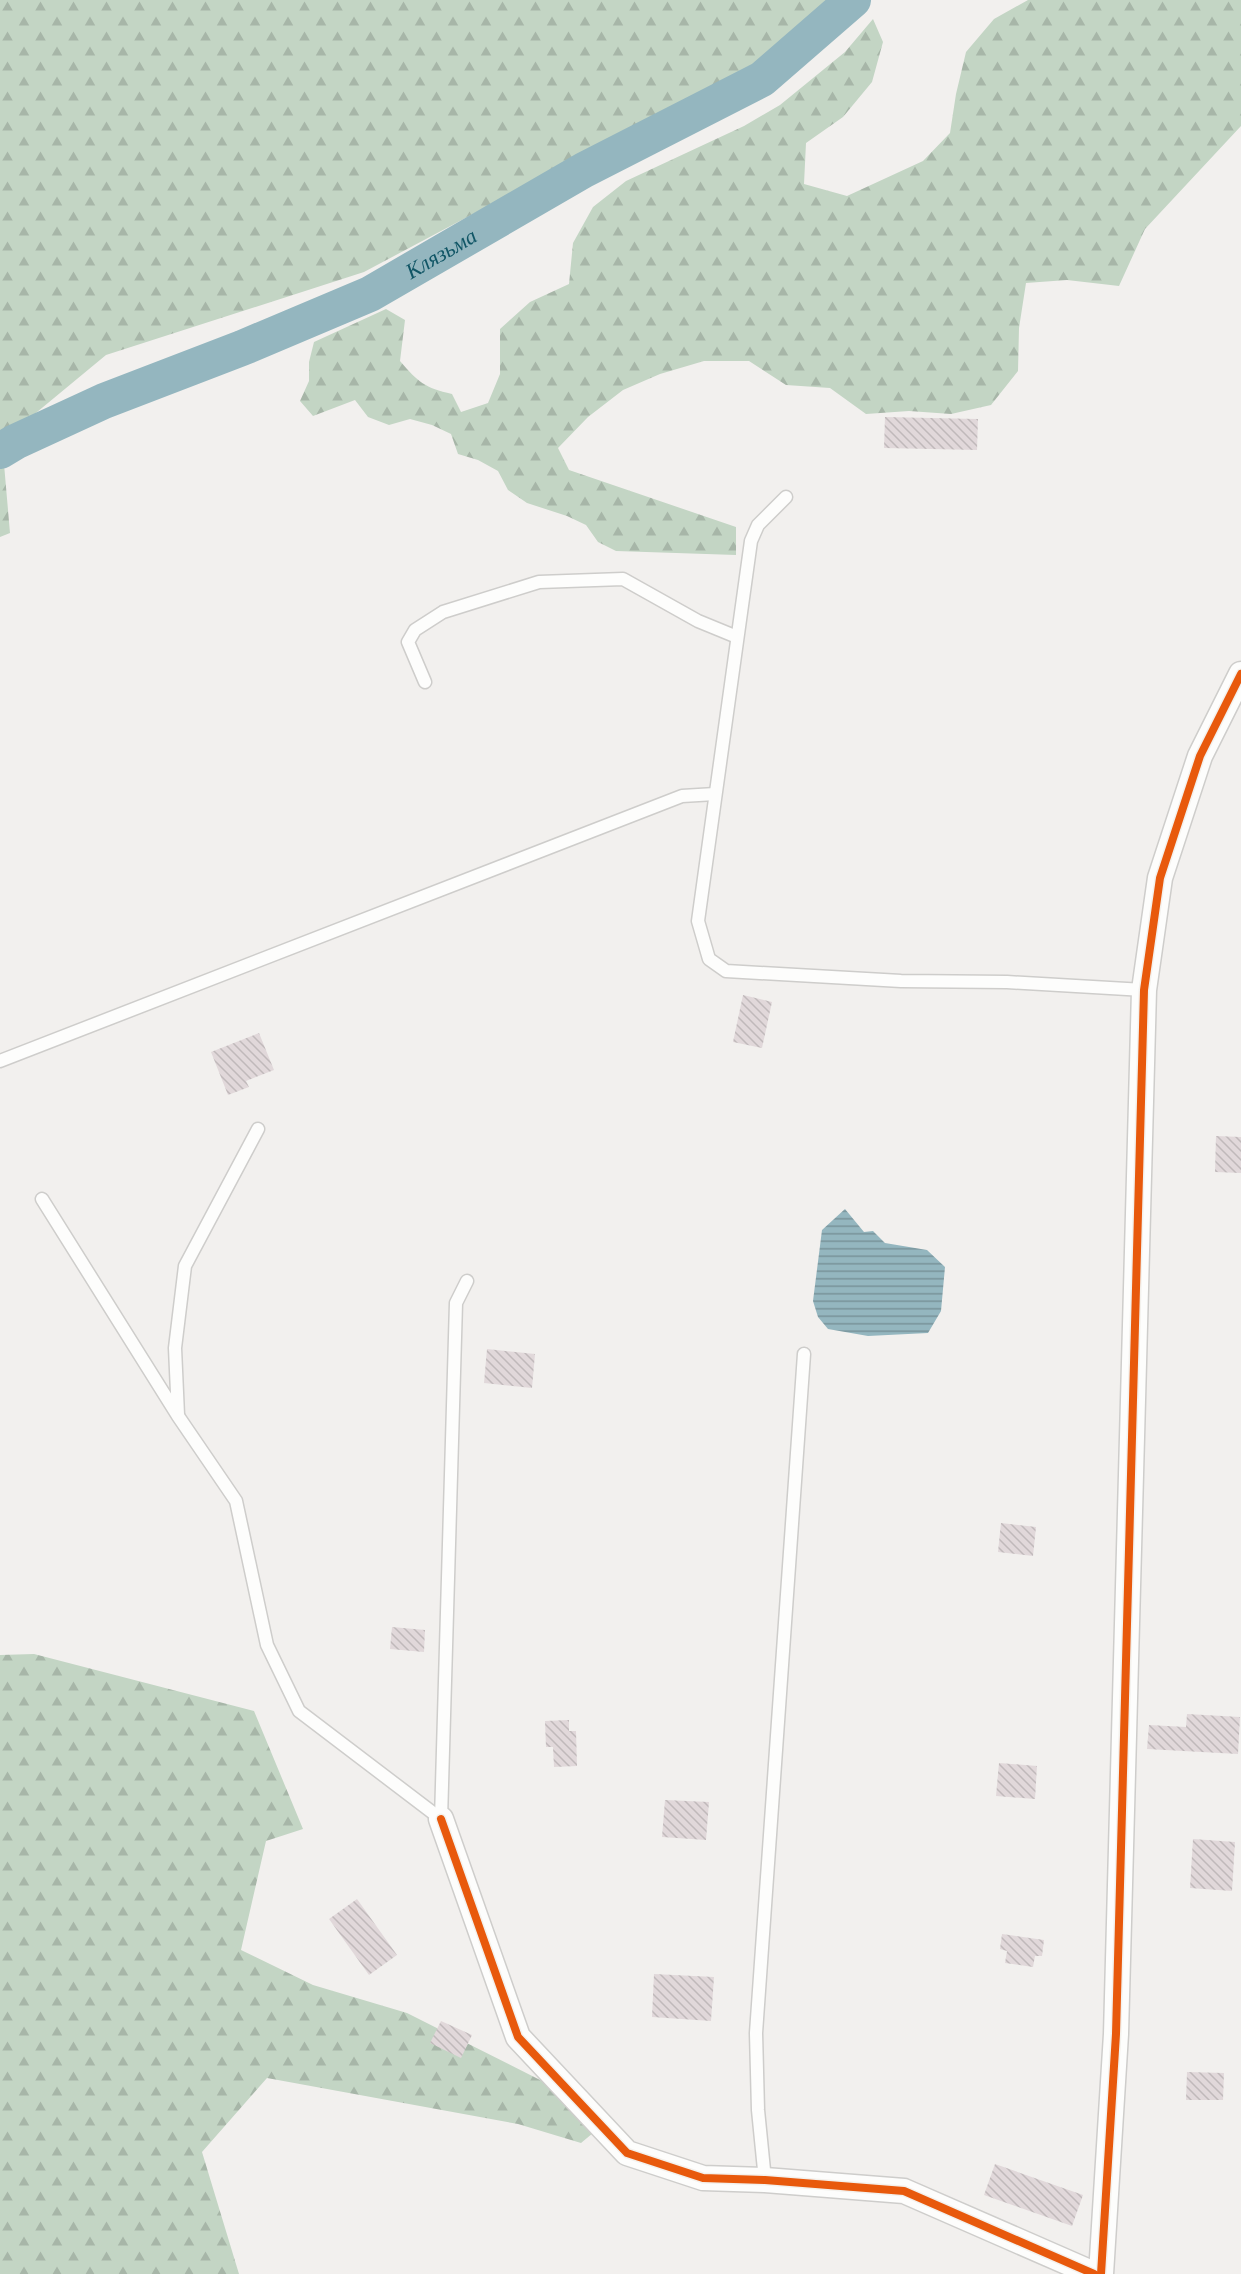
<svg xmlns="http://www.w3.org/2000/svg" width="1241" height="2274" font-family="'Times New Roman',serif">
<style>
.forest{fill:url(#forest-firs)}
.water{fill:url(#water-rules)}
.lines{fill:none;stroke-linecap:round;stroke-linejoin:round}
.river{stroke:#94b6bf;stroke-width:36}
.building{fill:url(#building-back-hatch)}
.lane-casing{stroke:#cecdcb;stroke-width:15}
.street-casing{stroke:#cecdcb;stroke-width:27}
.lane{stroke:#fdfdfc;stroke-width:12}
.street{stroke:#fdfdfc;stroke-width:24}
.cycleway-casing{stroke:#f3f1ed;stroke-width:11}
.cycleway{stroke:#e8590c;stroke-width:8}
.labels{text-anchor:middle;stroke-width:6;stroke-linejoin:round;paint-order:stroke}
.water-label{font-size:22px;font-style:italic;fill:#115666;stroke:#f3f1ed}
</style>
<defs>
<pattern id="forest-firs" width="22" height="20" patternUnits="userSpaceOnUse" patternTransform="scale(1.5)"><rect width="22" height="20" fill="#c3d5c4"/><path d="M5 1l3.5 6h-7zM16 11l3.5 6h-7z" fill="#a7b6a8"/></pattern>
<pattern id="water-rules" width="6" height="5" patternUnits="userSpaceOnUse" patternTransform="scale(1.5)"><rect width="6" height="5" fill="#94b6bf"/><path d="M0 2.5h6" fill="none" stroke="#78939a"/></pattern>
<pattern id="building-back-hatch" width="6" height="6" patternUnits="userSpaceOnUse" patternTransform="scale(1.5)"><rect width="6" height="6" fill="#e1d8da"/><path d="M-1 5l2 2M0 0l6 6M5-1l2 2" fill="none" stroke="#c0b9ba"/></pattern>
</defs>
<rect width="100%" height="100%" fill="#f2f0ee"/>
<!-- forest -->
<g class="forest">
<polygon points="0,0 836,0 768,57 364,272 106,355 2,441 10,533 0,537"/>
<path d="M1028 0H1241V126L1145 229 1119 286 1067 280 1026 283 1019 328 1018 371 991 405 951 414 909 411 866 414 830 388 786 385 749 361H704L660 374 623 390 588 417 558 448 569 470 736 527V555L616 551 598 542 586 525 567 516 527 503 508 490 498 471 478 460 458 454 451 434 432 425 410 419 389 425 368 417 355 400 313 416 300 401 309 381V362L314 342 386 309 405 320 400 361C418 382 425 388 452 394L461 412 488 403 500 374V329L530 302 569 284 573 243 593 207 626 181 744 126 780 105 845 52 873 19 883 42 872 82 843 117 806 143 804 184 847 196 923 161 950 133 956 94 966 52 994 19Z"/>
<polygon points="34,1654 254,1711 303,1829 266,1841 241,1950 313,1985 407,2013 548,2084 593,2133 581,2143 518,2124 267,2078 202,2152 239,2274 0,2274 0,1655"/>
</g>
<!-- water -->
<polygon class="water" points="845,1209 864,1232 873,1231 885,1243 927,1250 945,1267 941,1311 928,1333 868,1336 828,1329 818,1317 813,1301 822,1230"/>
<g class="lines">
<!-- river -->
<path class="river" id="s1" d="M0 451 15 442 104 401 242 348 370 294 584 170 762 79 853 0"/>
</g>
<!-- building -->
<g class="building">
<polygon points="885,417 978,419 977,450 884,448"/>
<polygon points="743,995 772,1002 762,1048 733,1042"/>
<polygon points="259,1033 274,1070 246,1081 249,1087 228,1095 211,1052"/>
<polygon points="1216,1136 1241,1137 1241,1173 1215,1172"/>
<polygon points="487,1349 535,1354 532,1388 484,1383"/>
<polygon points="1001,1523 1036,1527 1033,1556 998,1552"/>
<polygon points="392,1627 425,1630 424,1652 390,1649"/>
<polygon points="1187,1714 1240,1717 1238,1754 1147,1749 1149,1725 1186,1727"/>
<polygon points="569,1720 569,1731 576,1731 577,1766 554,1767 553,1747 546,1747 545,1721"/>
<polygon points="999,1763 1037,1766 1035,1799 996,1796"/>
<polygon points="665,1800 709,1802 706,1840 662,1837"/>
<polygon points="1193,1839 1235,1842 1232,1891 1190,1888"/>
<polygon points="357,1899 397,1955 369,1975 329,1919"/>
<polygon points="1002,1934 1044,1940 1042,1956 1035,1956 1033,1967 1005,1963 1007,1951 1000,1949"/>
<polygon points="654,1974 714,1977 711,2021 652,2017"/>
<polygon points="441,2021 472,2035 461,2058 430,2043"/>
<polygon points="1187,2072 1224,2073 1223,2100 1186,2100"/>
<polygon points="995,2164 1083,2195 1072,2226 984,2195"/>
</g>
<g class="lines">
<defs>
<g id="lane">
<polyline points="786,497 758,525 751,541 698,921 709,959 726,971 901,981 1007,982 1144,990"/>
<polyline points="425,682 408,642 415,630 443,612 539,582 623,579 698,621 737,637"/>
<polyline points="0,1061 682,796 715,794"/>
<polyline points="42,1199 178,1416 236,1501 267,1645 299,1711 441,1819"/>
<polyline points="178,1415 175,1348 185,1266 258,1129"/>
<polyline points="441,1819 456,1303 467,1281"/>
<polyline points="765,2180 758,2110 756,2033 804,1354"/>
</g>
<g id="street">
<polyline points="441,1819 518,2037 627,2153 703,2178 765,2180 904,2191 1094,2274"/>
<polyline points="1101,2274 1116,2034 1144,990 1160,878 1200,756 1241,674"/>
</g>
</defs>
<!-- lane casing -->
<use href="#lane" class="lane-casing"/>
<!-- street casing -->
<use href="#street" class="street-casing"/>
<!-- lane -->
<use href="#lane" class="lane"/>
<!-- street -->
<use href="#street" class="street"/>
<defs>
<g id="cycleway">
<polyline points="441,1819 518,2037 627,2153 703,2178 765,2180 904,2191 1094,2274"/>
<polyline points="1101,2274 1116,2034 1144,990 1160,878 1200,756 1241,674"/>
</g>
</defs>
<!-- cycleway casing -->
<use href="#cycleway" class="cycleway-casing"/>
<!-- cycleway -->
<use href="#cycleway" class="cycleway"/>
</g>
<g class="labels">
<!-- water labels -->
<g class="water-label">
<text dy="8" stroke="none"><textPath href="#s1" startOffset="484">Клязьма</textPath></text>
</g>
</g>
</svg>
